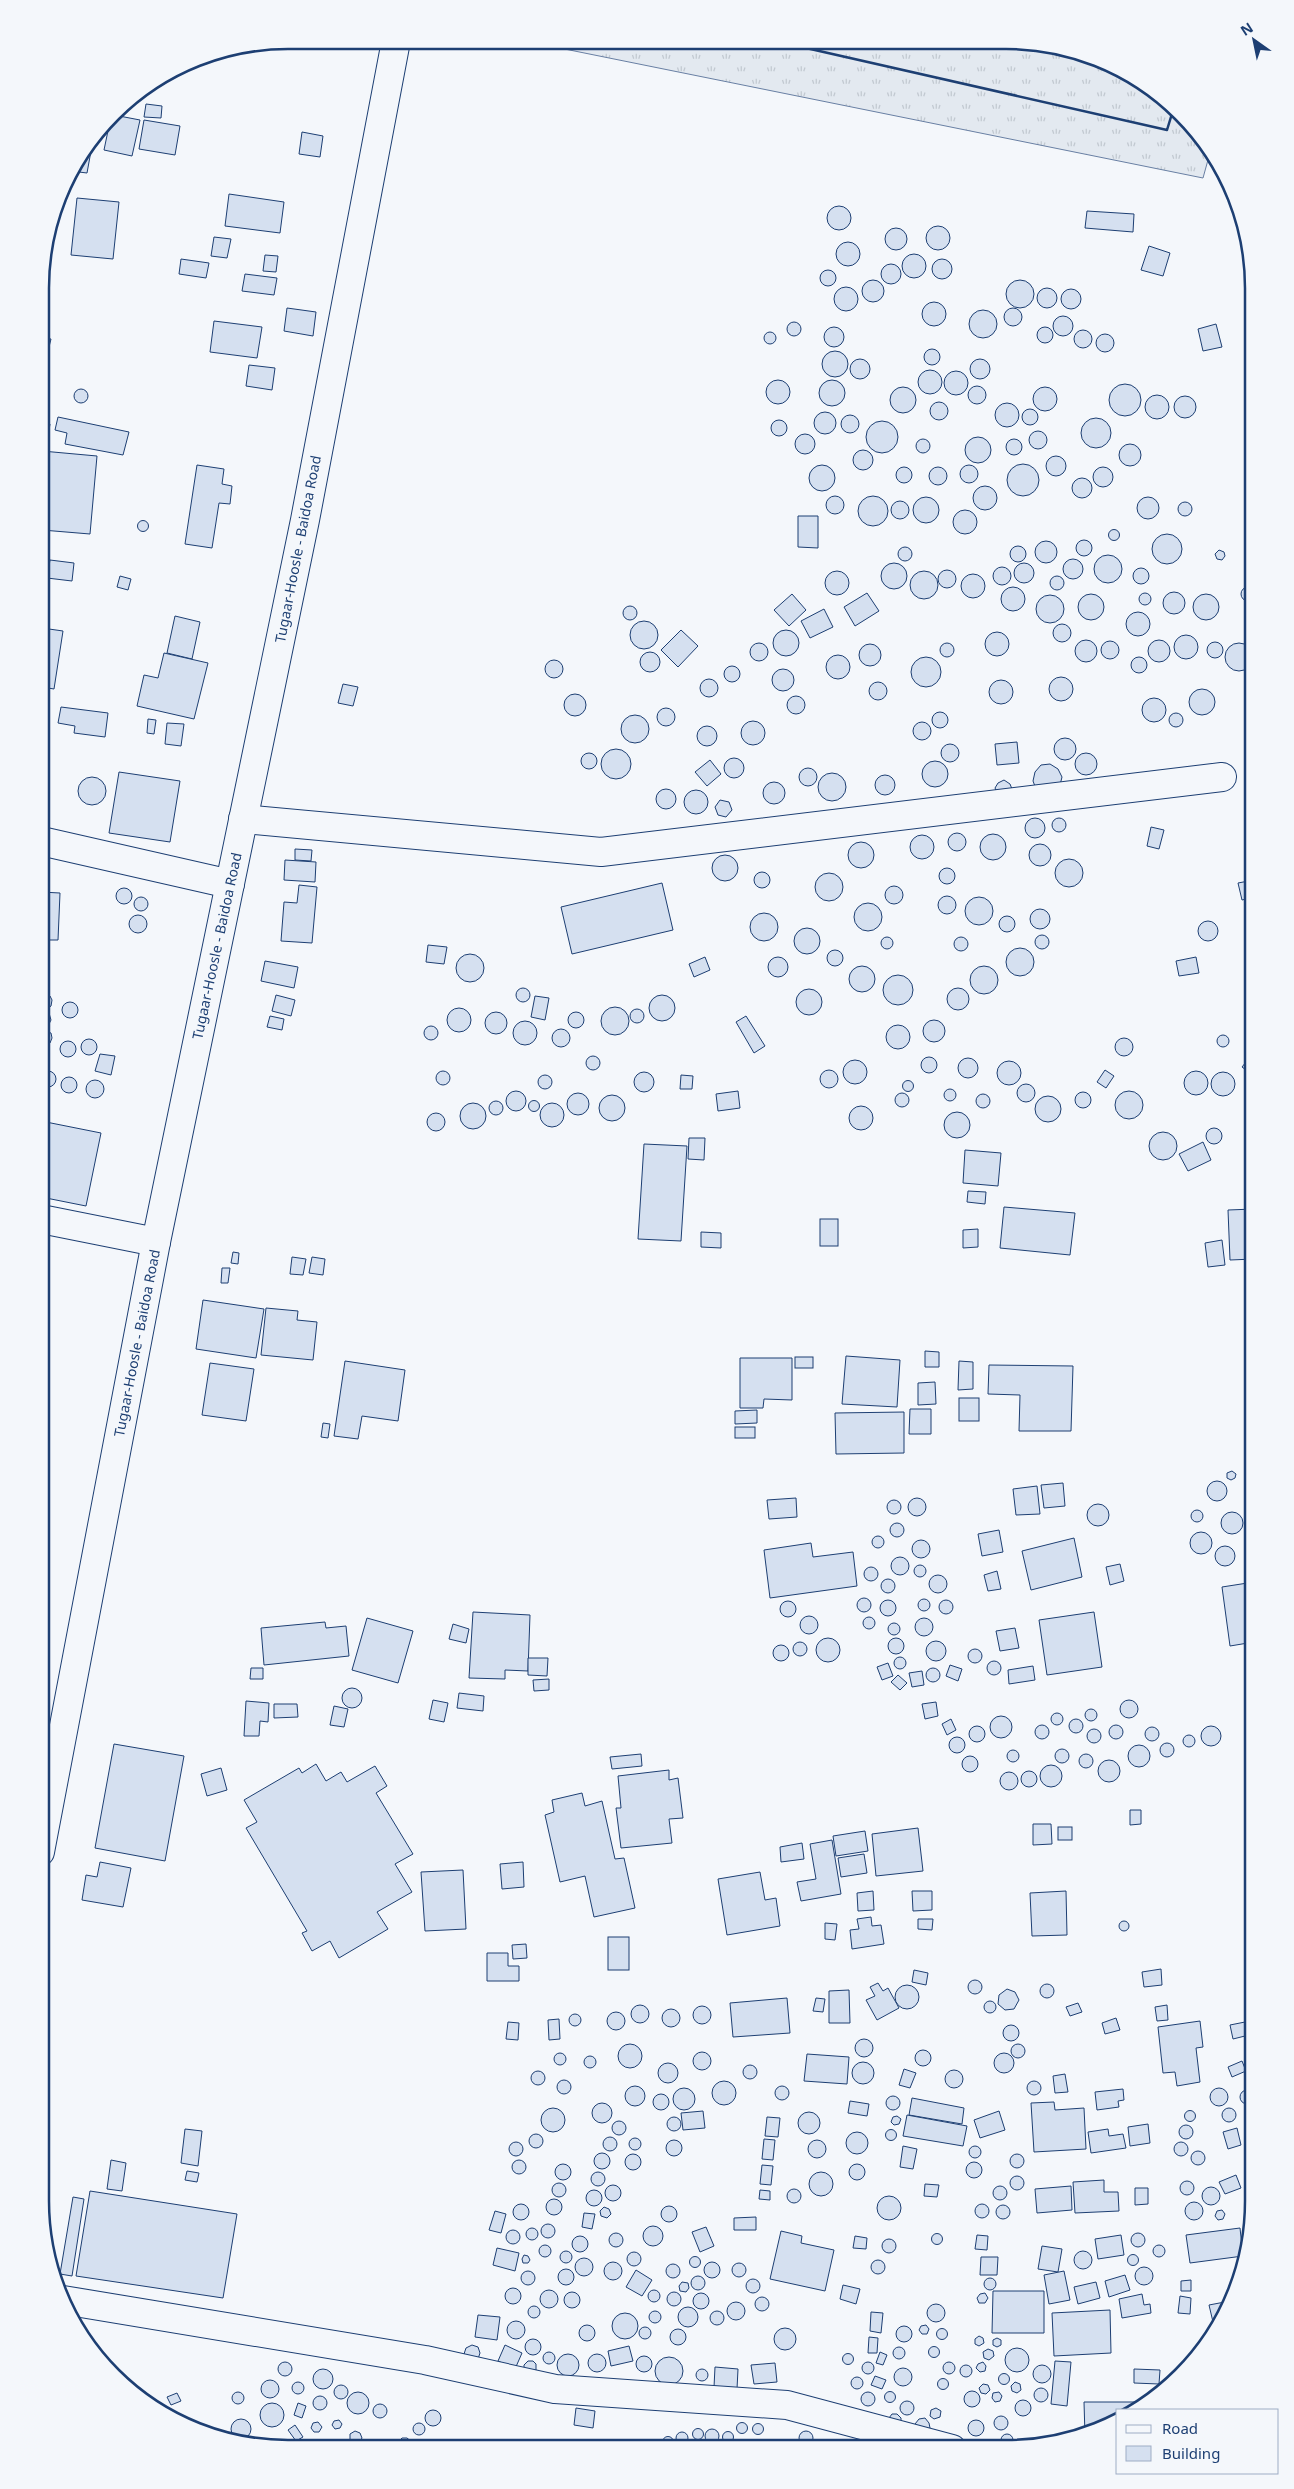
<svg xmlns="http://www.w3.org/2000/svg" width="1294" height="2489" font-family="'Noto Sans',sans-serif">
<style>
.grass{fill:url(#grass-tufts);stroke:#687fa3}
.building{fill:#d5e0f0;stroke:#1d3f73}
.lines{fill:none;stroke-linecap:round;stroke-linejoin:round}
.minor-casing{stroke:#1d3f73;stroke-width:30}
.major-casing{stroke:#1d3f73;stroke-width:30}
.minor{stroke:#f4f7fb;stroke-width:28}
.major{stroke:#f4f7fb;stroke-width:28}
.wall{stroke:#1d3f73;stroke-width:2.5}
.labels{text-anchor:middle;stroke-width:4;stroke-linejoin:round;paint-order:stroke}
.street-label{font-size:14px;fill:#1d3f73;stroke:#f4f7fb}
.rim{fill:none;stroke:#1d3f73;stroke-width:2.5}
</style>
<defs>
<pattern id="grass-tufts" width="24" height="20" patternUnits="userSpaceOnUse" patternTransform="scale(1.25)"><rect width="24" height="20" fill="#e3e9f0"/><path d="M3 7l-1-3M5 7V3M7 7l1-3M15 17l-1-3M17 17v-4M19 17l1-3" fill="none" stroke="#c2c9d1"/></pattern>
</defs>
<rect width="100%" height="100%" fill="#f4f7fb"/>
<!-- grass -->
<polygon class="grass" points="525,41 1054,45 1115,65 1169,101 1211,149 1203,178"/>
<!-- building -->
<g class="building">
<polygon points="146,104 162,106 161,118 144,117"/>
<polygon points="114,115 140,120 132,156 104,150 110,121"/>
<polygon points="144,120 180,126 175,155 139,149"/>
<polygon points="302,132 323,136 320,157 299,154"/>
<polygon points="87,151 91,151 87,173 71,171"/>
<polygon points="229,194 284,202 280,233 225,226"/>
<polygon points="77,198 119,202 113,259 71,255"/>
<circle cx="839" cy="218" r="12"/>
<polygon points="1087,211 1134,214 1133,232 1085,228"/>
<circle cx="938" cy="238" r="12"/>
<circle cx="896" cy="239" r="11"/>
<polygon points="214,237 231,239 227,258 211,256"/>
<circle cx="848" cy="254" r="12"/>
<polygon points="1149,246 1170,253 1163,276 1141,270"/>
<circle cx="914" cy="266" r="12"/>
<polygon points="265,255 278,256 276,272 263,271"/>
<circle cx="942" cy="269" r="10"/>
<polygon points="181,259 209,263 206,278 179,274"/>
<circle cx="891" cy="274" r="10"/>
<circle cx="828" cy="278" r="8"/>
<polygon points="245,274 277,278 274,295 242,291"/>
<circle cx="1020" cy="294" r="14"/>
<circle cx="873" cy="291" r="11"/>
<circle cx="846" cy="299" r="12"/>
<circle cx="1047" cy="298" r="10"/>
<circle cx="1071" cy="299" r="10"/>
<circle cx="934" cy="314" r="12"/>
<polygon points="287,308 316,312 313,336 284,331"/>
<circle cx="1013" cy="317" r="9"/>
<circle cx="983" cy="324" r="14"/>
<circle cx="1063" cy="326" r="10"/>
<polygon points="214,321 262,327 257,358 210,352"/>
<circle cx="794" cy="329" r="7"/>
<polygon points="1216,324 1222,347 1203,351 1198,329"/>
<circle cx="1045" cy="335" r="8"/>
<circle cx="834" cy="337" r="10"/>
<circle cx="1083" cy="339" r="9"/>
<circle cx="770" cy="338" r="6"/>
<circle cx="1105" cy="343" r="9"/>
<polygon points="42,338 51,339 46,359 42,358"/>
<circle cx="932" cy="357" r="8"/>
<circle cx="835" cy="364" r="13"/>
<circle cx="860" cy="369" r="10"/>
<circle cx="980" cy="369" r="10"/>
<polygon points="249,365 275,368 272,390 246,386"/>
<circle cx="930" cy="382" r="12"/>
<circle cx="956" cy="383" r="12"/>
<circle cx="832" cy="393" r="13"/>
<circle cx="778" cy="392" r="12"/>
<circle cx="1125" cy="400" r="16"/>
<circle cx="977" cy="395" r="9"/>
<circle cx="903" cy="400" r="13"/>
<circle cx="1045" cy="399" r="12"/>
<circle cx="81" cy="396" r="7"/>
<circle cx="1157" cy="407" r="12"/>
<circle cx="1185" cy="407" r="11"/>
<circle cx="939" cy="411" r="9"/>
<circle cx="1007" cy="415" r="12"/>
<circle cx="1030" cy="417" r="8"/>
<circle cx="825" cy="423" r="11"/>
<circle cx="850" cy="424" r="9"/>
<polygon points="58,417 129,432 123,455 65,444 67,433 55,430"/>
<circle cx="1096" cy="433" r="15"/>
<circle cx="779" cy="428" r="8"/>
<circle cx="882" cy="437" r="16"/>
<polygon points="42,423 50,424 48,436 42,434"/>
<circle cx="1038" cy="440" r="9"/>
<circle cx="805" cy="444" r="10"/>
<circle cx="978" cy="450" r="13"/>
<circle cx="1014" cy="447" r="8"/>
<circle cx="923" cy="446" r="7"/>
<circle cx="1130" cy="455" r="11"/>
<circle cx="863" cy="460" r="10"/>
<polygon points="42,451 97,456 90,534 42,530"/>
<circle cx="1056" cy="466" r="10"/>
<circle cx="1023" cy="480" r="16"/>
<circle cx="822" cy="478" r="13"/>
<polygon points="197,465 224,469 222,484 232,486 230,504 219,503 212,548 185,544"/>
<circle cx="969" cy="474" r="9"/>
<circle cx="904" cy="475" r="8"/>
<circle cx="1103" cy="477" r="10"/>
<circle cx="938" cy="476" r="9"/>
<circle cx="1082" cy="488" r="10"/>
<circle cx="985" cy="498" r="12"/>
<circle cx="873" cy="511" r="15"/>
<circle cx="835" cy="505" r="9"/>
<circle cx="1148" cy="508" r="11"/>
<circle cx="926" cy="510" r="13"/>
<circle cx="900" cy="510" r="9"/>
<circle cx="1185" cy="509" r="7"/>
<circle cx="965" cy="522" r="12"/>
<polygon points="798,516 818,516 818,548 798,547"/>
<circle cx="143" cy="526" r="5.5"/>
<circle cx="1114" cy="535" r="5.5"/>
<circle cx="1167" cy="549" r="15"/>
<circle cx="1084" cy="548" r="8"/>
<circle cx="1046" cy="552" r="11"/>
<circle cx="1018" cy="554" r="8"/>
<circle cx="905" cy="554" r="7"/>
<polygon points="1219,550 1224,552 1225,556 1222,560 1217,559 1215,554"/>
<circle cx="1108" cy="569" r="14"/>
<circle cx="1073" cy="569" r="10"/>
<polygon points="50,560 74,563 72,581 47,578"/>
<circle cx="1024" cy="573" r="10"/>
<circle cx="894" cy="576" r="13"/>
<circle cx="1002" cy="576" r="9"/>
<circle cx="1141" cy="576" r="8"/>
<circle cx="947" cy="579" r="9"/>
<circle cx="837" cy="583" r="12"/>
<circle cx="924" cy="585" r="14"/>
<circle cx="973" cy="586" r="12"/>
<polygon points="120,576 131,579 128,590 117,587"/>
<circle cx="1057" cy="583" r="7"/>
<circle cx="1248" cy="594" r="7"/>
<circle cx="1013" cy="599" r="12"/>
<circle cx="1174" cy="603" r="11"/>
<circle cx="1145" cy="599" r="6"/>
<polygon points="867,593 879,611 855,626 844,607"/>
<circle cx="1091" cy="607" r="13"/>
<polygon points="792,594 806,610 789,626 774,610"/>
<circle cx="1206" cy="607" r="13"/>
<circle cx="1050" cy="609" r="14"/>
<circle cx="630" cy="613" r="7"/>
<polygon points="824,609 833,627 810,638 801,621"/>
<circle cx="1138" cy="624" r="12"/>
<polygon points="175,616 200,622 192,659 167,653"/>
<circle cx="644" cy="635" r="14"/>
<circle cx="1062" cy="633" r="9"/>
<polygon points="42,628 63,631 54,689 42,687"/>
<circle cx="786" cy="643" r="13"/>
<polygon points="681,630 698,646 678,667 661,650"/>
<circle cx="997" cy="644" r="12"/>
<circle cx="1186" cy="647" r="12"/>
<circle cx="1159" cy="651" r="11"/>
<circle cx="1086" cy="651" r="11"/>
<circle cx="1110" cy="650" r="9"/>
<circle cx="1215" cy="650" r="8"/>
<circle cx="947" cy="650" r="7"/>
<circle cx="1239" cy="657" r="14"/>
<circle cx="759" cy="652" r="9"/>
<circle cx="870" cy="655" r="11"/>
<circle cx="650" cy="662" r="10"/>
<polygon points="164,653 208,663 194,719 137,706 144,675 158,678"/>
<circle cx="838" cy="667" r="12"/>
<circle cx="926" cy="672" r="15"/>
<circle cx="1139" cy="665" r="8"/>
<circle cx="554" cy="669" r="9"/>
<circle cx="732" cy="674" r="8"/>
<circle cx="783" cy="680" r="11"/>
<circle cx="1061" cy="689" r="12"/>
<circle cx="709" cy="688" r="9"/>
<circle cx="1001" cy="692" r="12"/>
<circle cx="878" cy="691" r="9"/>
<polygon points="343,684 358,687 353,706 338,703"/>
<circle cx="1202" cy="702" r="13"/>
<circle cx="575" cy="705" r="11"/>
<circle cx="796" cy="705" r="9"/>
<circle cx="1154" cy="710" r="12"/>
<polygon points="61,707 108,713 105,737 74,733 75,726 58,723"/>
<circle cx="666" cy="717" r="9"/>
<circle cx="940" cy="720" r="8"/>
<circle cx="1176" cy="720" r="7"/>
<circle cx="635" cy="729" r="14"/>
<polygon points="148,719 156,720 154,734 147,733"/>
<circle cx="753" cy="733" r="12"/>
<circle cx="922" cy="731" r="9"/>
<polygon points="167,723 184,724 181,746 165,744"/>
<circle cx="707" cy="736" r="10"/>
<circle cx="1065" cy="749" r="11"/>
<polygon points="1017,742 1019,763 997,765 995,744"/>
<circle cx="950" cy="753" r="9"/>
<circle cx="616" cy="764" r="15"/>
<circle cx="1086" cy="764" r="11"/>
<circle cx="589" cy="761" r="8"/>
<circle cx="734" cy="768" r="10"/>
<polygon points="710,760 721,774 707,786 695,772"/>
<circle cx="935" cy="774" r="13"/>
<polygon points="1050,764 1058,769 1062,777 1060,785 1036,789 1033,781 1035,772 1041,765"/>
<circle cx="808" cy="777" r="9"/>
<polygon points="119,772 180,781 170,842 109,833"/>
<circle cx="832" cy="787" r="14"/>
<circle cx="885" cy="785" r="10"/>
<circle cx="92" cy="791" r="14"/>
<polygon points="1004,780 1010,784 1012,789 998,794 995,788 998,783"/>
<circle cx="774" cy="793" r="11"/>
<circle cx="666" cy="799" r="10"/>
<circle cx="696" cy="802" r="12"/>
<polygon points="42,796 46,796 43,820 41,820"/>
<polygon points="720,800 729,802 732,810 726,817 718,815 715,807"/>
<circle cx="1035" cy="828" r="10"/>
<circle cx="1059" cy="825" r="7"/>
<polygon points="1151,827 1164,830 1159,849 1147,846"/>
<circle cx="957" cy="842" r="9"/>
<circle cx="993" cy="847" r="13"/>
<circle cx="922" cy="847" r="12"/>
<circle cx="861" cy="855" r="13"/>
<circle cx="1040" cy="855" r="11"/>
<polygon points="295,849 312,850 311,861 295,860"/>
<circle cx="725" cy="868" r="13"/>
<circle cx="1069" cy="873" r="14"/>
<polygon points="285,860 316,862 315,882 284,880"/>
<circle cx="947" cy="876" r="8"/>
<circle cx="762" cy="880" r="8"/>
<circle cx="829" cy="887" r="14"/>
<polygon points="1254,880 1254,897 1242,900 1238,883"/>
<polygon points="662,883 673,930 572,954 561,907"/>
<polygon points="299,885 317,887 312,943 281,941 284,902 297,903"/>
<circle cx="894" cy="895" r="9"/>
<circle cx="124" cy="896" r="8"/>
<polygon points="41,892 60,893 58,940 41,940"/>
<circle cx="947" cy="905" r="9"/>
<circle cx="141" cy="904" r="7"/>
<circle cx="979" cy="911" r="14"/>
<circle cx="868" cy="917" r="14"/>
<circle cx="1040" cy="919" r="10"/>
<circle cx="764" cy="927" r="14"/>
<circle cx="138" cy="924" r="9"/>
<circle cx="1007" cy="924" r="8"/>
<circle cx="1208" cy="931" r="10"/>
<circle cx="807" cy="941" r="13"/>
<circle cx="1042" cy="942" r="7"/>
<circle cx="887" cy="943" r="6"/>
<circle cx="961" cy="944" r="7"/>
<polygon points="428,945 447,947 444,964 426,962"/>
<circle cx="1020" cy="962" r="14"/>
<circle cx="835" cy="958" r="8"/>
<circle cx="470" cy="968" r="14"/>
<polygon points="705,957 710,970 694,977 689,964"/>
<polygon points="1196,957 1199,973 1179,976 1176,961"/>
<circle cx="778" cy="967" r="10"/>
<polygon points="265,961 298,967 294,988 261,981"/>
<circle cx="862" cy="979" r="13"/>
<circle cx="984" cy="980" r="14"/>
<circle cx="898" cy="990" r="15"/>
<circle cx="958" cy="999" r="11"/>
<circle cx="523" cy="995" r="7"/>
<circle cx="809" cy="1002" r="13"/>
<polygon points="44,995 50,996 52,1000 51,1006 47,1009 41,1007 41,997"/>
<polygon points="276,995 295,1000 291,1016 272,1011"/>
<circle cx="662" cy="1008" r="13"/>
<polygon points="535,996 549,998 545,1020 531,1017"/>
<circle cx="70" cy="1010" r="8"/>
<circle cx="615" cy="1021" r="14"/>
<circle cx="459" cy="1020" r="12"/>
<circle cx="637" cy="1016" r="7"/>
<polygon points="41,1011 49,1013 51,1020 48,1026 42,1028"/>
<circle cx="576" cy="1020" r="8"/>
<circle cx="496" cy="1023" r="11"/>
<polygon points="270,1016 284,1019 282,1030 267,1027"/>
<polygon points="746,1016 765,1046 754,1053 736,1022"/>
<circle cx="934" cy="1031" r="11"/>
<circle cx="525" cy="1033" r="12"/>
<circle cx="898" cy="1037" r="12"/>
<circle cx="431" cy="1033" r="7"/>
<circle cx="561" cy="1038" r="9"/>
<polygon points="45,1031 51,1033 52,1038 50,1043 45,1045 41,1043 41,1032"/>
<circle cx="1223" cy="1041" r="6"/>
<circle cx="1124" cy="1047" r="9"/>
<circle cx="89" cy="1047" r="8"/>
<circle cx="68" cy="1049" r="8"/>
<polygon points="1254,1052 1254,1074 1253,1075 1242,1067"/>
<polygon points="100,1054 115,1056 111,1075 95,1071"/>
<circle cx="593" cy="1063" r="7"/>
<circle cx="929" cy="1065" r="8"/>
<circle cx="968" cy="1068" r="10"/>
<circle cx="855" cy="1072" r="12"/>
<circle cx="1009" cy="1073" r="12"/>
<polygon points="1105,1070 1114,1076 1106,1088 1097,1082"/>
<circle cx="829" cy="1079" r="9"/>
<circle cx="48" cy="1079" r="8"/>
<circle cx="1196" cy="1083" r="12"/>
<circle cx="443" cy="1078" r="7"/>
<circle cx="644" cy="1082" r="10"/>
<circle cx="1223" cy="1084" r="12"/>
<circle cx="545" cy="1082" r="7"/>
<polygon points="681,1075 693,1076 692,1089 680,1089"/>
<circle cx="69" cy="1085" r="8"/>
<circle cx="95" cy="1089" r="9"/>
<circle cx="908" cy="1086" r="5.5"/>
<circle cx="1026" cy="1093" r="9"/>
<circle cx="950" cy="1095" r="6"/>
<circle cx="1129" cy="1105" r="14"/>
<circle cx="516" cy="1101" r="10"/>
<polygon points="738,1091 740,1108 718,1111 716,1094"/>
<circle cx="1083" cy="1100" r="8"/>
<circle cx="578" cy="1104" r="11"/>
<circle cx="902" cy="1100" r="7"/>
<circle cx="983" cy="1101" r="7"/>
<circle cx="612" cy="1108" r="13"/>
<circle cx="1048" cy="1109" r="13"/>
<circle cx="534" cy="1106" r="5.5"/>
<circle cx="496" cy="1108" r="7"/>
<circle cx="552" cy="1115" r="12"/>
<circle cx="473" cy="1116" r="13"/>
<circle cx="861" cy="1118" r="12"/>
<circle cx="957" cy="1125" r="13"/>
<circle cx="436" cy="1122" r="9"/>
<polygon points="41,1121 101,1133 86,1206 41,1197"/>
<circle cx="1214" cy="1136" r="8"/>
<circle cx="1163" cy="1146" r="14"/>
<polygon points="689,1138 705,1138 704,1160 688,1159"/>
<polygon points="1203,1142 1211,1160 1188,1171 1179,1154"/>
<polygon points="644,1144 687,1146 681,1241 638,1239"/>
<polygon points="965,1150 1001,1153 998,1186 963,1183"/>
<polygon points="968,1191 986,1192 985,1204 967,1202"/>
<polygon points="1004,1207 1075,1213 1070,1255 1000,1248"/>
<polygon points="1254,1209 1254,1259 1230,1260 1228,1210"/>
<rect x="820" y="1219" width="18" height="27"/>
<polygon points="978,1229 978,1247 963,1248 963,1230"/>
<polygon points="701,1232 721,1233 721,1248 701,1247"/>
<polygon points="1222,1240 1225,1265 1208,1267 1205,1243"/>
<polygon points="233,1252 239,1253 238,1264 231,1263"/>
<polygon points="292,1257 306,1259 303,1275 290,1274"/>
<polygon points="312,1257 325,1259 323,1275 309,1273"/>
<polygon points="222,1268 230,1268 228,1283 221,1283"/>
<polygon points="203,1300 264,1309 256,1358 196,1349"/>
<polygon points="266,1308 298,1311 297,1320 317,1322 313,1360 261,1355"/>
<polygon points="925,1351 939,1352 939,1367 925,1367"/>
<polygon points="846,1356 900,1360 897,1407 842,1404"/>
<rect x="795" y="1357" width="18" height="11"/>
<polygon points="740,1358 792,1358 792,1400 764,1399 763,1408 740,1408"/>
<polygon points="345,1361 405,1370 398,1421 362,1416 358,1439 334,1436"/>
<polygon points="959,1361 973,1362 973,1389 958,1390"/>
<polygon points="210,1363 254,1369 246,1421 202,1415"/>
<polygon points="989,1365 1073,1366 1071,1431 1019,1431 1020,1395 988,1394"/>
<polygon points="935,1382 936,1404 918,1405 918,1383"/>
<rect x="959" y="1398" width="20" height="23"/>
<polygon points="910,1409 931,1409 931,1434 909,1434"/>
<polygon points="757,1410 757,1423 735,1424 735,1411"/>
<polygon points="904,1412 904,1453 836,1454 835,1413"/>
<polygon points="323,1423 330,1424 328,1438 321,1437"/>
<rect x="735" y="1427" width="20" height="11"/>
<polygon points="1232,1471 1236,1474 1235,1478 1231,1480 1227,1478 1227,1473"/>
<polygon points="1251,1479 1254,1479 1254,1499 1252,1499"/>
<circle cx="1217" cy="1491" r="10"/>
<polygon points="1063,1483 1065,1506 1044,1508 1041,1485"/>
<polygon points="1037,1486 1040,1514 1016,1515 1013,1489"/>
<polygon points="796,1498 797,1517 769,1519 767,1500"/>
<circle cx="917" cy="1507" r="9"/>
<circle cx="894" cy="1507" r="7"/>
<circle cx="1098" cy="1515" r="11"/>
<circle cx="1197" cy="1516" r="6"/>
<circle cx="1232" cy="1523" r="11"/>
<circle cx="897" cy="1530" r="7"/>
<polygon points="999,1530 1003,1552 982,1556 978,1534"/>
<circle cx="1201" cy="1543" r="11"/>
<circle cx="878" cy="1542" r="6"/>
<polygon points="1074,1538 1082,1577 1031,1590 1022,1551"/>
<circle cx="921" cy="1549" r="9"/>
<polygon points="811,1543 813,1557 853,1552 857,1586 770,1598 764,1550"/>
<circle cx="1225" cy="1556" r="10"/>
<circle cx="900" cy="1566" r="9"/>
<polygon points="1120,1564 1124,1581 1110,1585 1106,1567"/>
<circle cx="920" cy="1571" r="6"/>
<circle cx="871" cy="1574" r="7"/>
<polygon points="997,1571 1001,1589 988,1591 984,1575"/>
<circle cx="938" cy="1584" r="9"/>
<circle cx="888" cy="1586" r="7"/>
<polygon points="1254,1582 1254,1642 1230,1646 1222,1587"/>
<circle cx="864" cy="1605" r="7"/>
<circle cx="924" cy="1605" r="6"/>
<circle cx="888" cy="1608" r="8"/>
<circle cx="946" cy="1607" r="7"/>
<circle cx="788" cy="1609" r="8"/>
<polygon points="473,1612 530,1615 528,1671 505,1670 505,1679 469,1678"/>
<polygon points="1094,1612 1102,1667 1047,1675 1039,1620"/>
<circle cx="809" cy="1625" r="9"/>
<circle cx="869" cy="1623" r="6"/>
<circle cx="924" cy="1627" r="9"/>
<polygon points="367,1618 413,1631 398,1683 352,1670"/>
<polygon points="325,1622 326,1628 346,1626 349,1656 264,1665 261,1628"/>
<circle cx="894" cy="1629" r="6"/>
<polygon points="453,1624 469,1629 466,1643 449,1639"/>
<polygon points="1015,1628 1019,1648 1000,1651 996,1631"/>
<circle cx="828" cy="1650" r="12"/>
<circle cx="896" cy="1646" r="8"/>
<circle cx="936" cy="1651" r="10"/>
<circle cx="800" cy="1649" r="7"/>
<circle cx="781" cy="1653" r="8"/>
<circle cx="975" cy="1656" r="7"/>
<circle cx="900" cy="1663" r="6"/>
<polygon points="528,1658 548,1658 547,1676 528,1675"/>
<circle cx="994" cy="1668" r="7"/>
<polygon points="888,1663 893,1676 882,1680 877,1667"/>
<polygon points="950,1665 962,1669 958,1681 946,1676"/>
<polygon points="1033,1666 1035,1680 1009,1684 1008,1670"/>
<polygon points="251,1668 263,1668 263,1679 250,1679"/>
<circle cx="933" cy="1675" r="7"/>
<polygon points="922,1671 924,1685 912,1687 909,1673"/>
<polygon points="898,1675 907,1683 900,1690 891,1682"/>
<polygon points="549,1679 549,1690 534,1691 533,1680"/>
<circle cx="352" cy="1698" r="10"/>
<polygon points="459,1693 484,1696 483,1711 457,1708"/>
<polygon points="433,1700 448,1703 444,1722 429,1719"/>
<circle cx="1129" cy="1709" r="9"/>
<polygon points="246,1701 269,1703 268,1722 260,1721 259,1736 244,1736"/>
<polygon points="936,1702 938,1716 925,1719 922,1704"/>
<polygon points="274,1704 297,1704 298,1717 274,1718"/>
<polygon points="334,1706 348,1709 344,1727 330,1725"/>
<circle cx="1091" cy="1715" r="6"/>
<circle cx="1057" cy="1719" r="6"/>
<circle cx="1001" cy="1727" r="11"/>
<circle cx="1076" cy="1726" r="7"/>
<polygon points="951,1719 956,1730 947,1735 942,1724"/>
<circle cx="1042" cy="1732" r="7"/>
<circle cx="1116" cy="1732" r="7"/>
<circle cx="977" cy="1734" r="8"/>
<circle cx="1211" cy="1736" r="10"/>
<circle cx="1152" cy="1734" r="7"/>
<circle cx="1094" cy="1736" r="7"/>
<circle cx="1189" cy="1741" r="6"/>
<circle cx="957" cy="1745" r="8"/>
<circle cx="1167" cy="1750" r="7"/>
<polygon points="114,1744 184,1756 165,1861 95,1848"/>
<circle cx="1139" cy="1756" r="11"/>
<circle cx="1062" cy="1756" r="7"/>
<circle cx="1013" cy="1756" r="6"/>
<circle cx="1086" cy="1761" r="7"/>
<polygon points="641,1754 642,1766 612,1769 610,1757"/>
<circle cx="970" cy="1764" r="8"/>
<circle cx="1109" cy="1771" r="11"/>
<polygon points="316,1764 326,1781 341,1772 347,1782 375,1766 387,1786 376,1793 413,1854 395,1864 412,1892 377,1912 388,1929 339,1958 330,1941 312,1951 302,1933 307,1931 246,1828 257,1822 244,1800 299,1768 302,1773"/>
<circle cx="1051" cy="1776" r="11"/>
<polygon points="221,1768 227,1790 207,1796 201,1774"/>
<polygon points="669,1770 669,1780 678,1778 683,1818 669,1819 672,1843 621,1848 616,1808 621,1808 618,1776"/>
<circle cx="1029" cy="1779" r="8"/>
<circle cx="1009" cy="1781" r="9"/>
<polygon points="582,1793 585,1806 602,1801 615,1859 624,1858 635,1908 594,1917 585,1876 560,1882 545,1815 554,1812 552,1800"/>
<polygon points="1130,1810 1141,1810 1141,1824 1130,1825"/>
<polygon points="1033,1824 1051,1824 1052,1844 1033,1845"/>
<rect x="1058" y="1827" width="14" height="13"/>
<polygon points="918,1828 923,1871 876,1876 872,1834"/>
<polygon points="865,1831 868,1851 836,1856 833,1836"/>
<polygon points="832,1840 841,1894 801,1901 797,1882 816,1879 810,1844"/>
<polygon points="802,1843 804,1859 781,1862 780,1847"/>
<polygon points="864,1854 867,1873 841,1877 838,1858"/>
<polygon points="100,1862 131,1868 123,1907 82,1900 86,1875 97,1877"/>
<polygon points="523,1862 524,1887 502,1889 500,1864"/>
<polygon points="463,1870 466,1929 425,1931 421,1872"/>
<polygon points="760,1872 765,1900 776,1898 780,1926 727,1935 718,1879"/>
<polygon points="873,1891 874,1910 858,1911 857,1893"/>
<polygon points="912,1891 932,1891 932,1910 913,1911"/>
<polygon points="1066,1891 1067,1935 1032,1936 1030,1893"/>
<polygon points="871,1917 872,1926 881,1925 884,1944 852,1949 850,1930 859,1929 857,1919"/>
<polygon points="918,1919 933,1919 932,1930 918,1929"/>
<circle cx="1124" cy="1926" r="5"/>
<polygon points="825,1923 837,1924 835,1940 825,1939"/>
<rect x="608" y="1937" width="21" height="33"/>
<polygon points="526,1944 527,1958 513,1959 512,1945"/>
<polygon points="487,1953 508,1953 508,1966 519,1966 519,1981 487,1981"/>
<polygon points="1161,1969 1162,1985 1144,1987 1142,1972"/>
<polygon points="914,1970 928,1973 926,1985 912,1982"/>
<circle cx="975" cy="1987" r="7"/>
<polygon points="878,1983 883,1991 888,1988 899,2008 877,2020 866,2000 875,1996 870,1987"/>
<circle cx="1047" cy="1991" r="7"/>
<circle cx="907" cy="1997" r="12"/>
<polygon points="1007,1989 1015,1992 1019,2000 1014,2009 1005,2010 998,2004 999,1995"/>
<polygon points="849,1990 850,2023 829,2023 829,1991"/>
<polygon points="787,1998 790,2033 733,2037 730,2003"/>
<polygon points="816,1998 825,1999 823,2012 813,2011"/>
<circle cx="990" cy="2007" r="6"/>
<polygon points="1078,2003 1082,2012 1070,2016 1066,2007"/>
<circle cx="640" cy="2014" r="9"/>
<polygon points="1167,2005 1168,2020 1157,2021 1155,2007"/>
<circle cx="702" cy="2015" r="9"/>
<circle cx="671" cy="2018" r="9"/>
<circle cx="616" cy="2021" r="9"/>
<circle cx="575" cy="2020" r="6"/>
<polygon points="1116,2018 1120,2030 1105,2034 1102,2023"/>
<polygon points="559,2019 560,2039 549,2040 548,2020"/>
<polygon points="1200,2021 1203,2047 1196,2048 1200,2082 1177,2086 1175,2072 1163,2073 1158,2027"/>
<polygon points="1250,2021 1253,2034 1233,2039 1230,2025"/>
<polygon points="508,2022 519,2023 518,2040 506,2039"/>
<circle cx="1011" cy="2033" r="8"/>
<circle cx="864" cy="2048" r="9"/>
<circle cx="1018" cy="2051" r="7"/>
<circle cx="630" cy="2056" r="12"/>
<circle cx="923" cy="2058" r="8"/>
<circle cx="702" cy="2061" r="9"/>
<circle cx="560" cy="2059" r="6"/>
<circle cx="1004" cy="2063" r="10"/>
<polygon points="807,2054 849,2057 847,2084 804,2081"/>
<circle cx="590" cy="2062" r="6"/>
<polygon points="1242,2061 1246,2071 1232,2077 1228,2067"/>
<circle cx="863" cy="2073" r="11"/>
<circle cx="668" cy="2073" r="10"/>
<circle cx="750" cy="2072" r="7"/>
<polygon points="904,2069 916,2073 910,2088 899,2085"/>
<circle cx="954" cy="2079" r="9"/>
<circle cx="538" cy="2078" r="7"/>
<polygon points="1065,2074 1068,2092 1055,2093 1053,2076"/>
<circle cx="564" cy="2087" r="7"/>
<circle cx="1034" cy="2088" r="7"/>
<circle cx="724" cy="2093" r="12"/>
<circle cx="782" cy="2093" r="7"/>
<circle cx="635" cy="2096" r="10"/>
<circle cx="684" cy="2099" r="11"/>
<circle cx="1219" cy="2097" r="9"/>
<polygon points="1123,2089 1124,2100 1118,2101 1119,2107 1097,2110 1095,2092"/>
<circle cx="1247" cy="2097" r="7"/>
<circle cx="661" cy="2102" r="8"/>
<circle cx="893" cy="2103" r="7"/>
<polygon points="912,2098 964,2108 962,2124 909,2115"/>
<polygon points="850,2101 869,2104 867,2116 848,2113"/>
<polygon points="1054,2102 1055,2110 1084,2108 1086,2149 1034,2152 1031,2103"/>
<circle cx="602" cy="2113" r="10"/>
<circle cx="1229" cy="2115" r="7"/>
<circle cx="553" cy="2120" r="12"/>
<circle cx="1190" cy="2116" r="5.5"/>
<polygon points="703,2111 705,2128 683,2130 681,2113"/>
<polygon points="999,2111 1005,2130 980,2138 974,2120"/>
<circle cx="809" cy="2123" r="11"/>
<polygon points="907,2115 967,2126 963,2146 903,2136"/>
<polygon points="897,2116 901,2119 899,2124 894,2125 891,2122 893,2117"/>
<polygon points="767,2117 780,2118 778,2137 765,2136"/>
<circle cx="674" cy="2124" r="7"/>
<circle cx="619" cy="2128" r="7"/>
<polygon points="1148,2124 1150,2143 1130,2146 1128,2127"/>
<circle cx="1186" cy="2132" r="7"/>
<polygon points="1237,2128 1241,2145 1228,2149 1223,2132"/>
<polygon points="185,2129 202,2131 198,2166 181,2163"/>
<polygon points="1108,2129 1109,2136 1123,2134 1126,2148 1091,2153 1088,2132"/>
<circle cx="891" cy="2135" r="5.5"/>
<circle cx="857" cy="2143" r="11"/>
<circle cx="536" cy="2141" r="7"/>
<circle cx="610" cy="2144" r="7"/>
<circle cx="635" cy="2144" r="6"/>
<polygon points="764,2139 775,2140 773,2160 762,2159"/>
<circle cx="674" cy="2148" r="8"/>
<circle cx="817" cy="2149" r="9"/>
<circle cx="1181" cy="2149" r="7"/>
<circle cx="516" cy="2149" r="7"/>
<circle cx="975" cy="2152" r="6"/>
<polygon points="903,2146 917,2149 913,2169 900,2167"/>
<circle cx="1198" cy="2158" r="7"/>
<circle cx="602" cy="2161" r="8"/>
<circle cx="1017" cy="2161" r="7"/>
<circle cx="633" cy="2162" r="8"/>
<circle cx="519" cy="2167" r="7"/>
<polygon points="111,2160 126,2163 122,2191 107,2189"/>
<circle cx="974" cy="2170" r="8"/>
<circle cx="563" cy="2172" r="8"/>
<circle cx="857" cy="2172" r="8"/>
<polygon points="762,2165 773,2166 771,2185 760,2184"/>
<polygon points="187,2171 199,2173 197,2182 185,2180"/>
<circle cx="598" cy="2179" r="7"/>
<circle cx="821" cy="2184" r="12"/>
<polygon points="1236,2175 1241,2188 1225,2194 1219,2182"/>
<circle cx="1017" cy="2183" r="7"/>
<polygon points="1104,2180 1104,2192 1118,2192 1119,2211 1075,2213 1073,2182"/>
<circle cx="1187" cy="2188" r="7"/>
<circle cx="559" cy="2190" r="7"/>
<polygon points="925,2184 939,2185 937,2197 924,2196"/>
<circle cx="613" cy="2193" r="8"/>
<polygon points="1071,2186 1072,2210 1037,2213 1035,2189"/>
<circle cx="1000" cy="2193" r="7"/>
<circle cx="1211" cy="2196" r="9"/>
<polygon points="1135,2188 1148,2188 1148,2204 1135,2205"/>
<circle cx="794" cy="2196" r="7"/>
<polygon points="760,2190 770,2191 770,2200 759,2199"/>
<circle cx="594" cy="2198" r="8"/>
<polygon points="90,2191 237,2214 223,2298 76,2276"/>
<circle cx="889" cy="2208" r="12"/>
<polygon points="73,2197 84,2199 72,2276 60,2274"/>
<circle cx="554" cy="2207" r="8"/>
<circle cx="1194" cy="2211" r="9"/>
<circle cx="982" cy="2211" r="7"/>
<circle cx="521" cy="2212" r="8"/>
<circle cx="1003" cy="2212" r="7"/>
<circle cx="669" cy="2214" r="8"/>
<polygon points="604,2207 609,2209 611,2214 607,2218 601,2216 600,2211"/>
<polygon points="1222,2210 1225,2214 1223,2219 1218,2220 1215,2216 1217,2211"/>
<polygon points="495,2211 506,2214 501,2233 489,2230"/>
<polygon points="584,2213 595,2214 592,2229 582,2227"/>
<polygon points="756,2217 756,2230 734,2230 734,2218"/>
<circle cx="548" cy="2231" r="7"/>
<circle cx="653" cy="2236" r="10"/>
<polygon points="706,2227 714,2246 700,2252 692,2232"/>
<polygon points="1240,2228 1243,2256 1190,2263 1186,2235"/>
<circle cx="532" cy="2234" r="6"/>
<circle cx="513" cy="2237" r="7"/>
<polygon points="781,2231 802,2236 801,2243 834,2250 825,2291 770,2279"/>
<circle cx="616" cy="2240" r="7"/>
<circle cx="1138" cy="2240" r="7"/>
<circle cx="937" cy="2239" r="5.5"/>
<polygon points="977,2235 988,2236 987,2250 975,2249"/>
<polygon points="1121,2235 1124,2255 1098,2259 1095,2239"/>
<polygon points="855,2236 867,2238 866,2249 853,2248"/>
<circle cx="580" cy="2244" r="8"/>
<circle cx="889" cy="2246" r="7"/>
<circle cx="545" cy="2251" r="6"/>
<circle cx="1159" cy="2251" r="6"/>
<polygon points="1042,2246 1062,2249 1058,2272 1038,2269"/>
<polygon points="497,2248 519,2253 515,2271 493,2265"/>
<circle cx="566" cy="2257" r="6"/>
<circle cx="1083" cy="2260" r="9"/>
<circle cx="634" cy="2259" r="7"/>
<circle cx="1133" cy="2260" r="5.5"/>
<polygon points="524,2255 528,2256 530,2260 528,2263 523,2263 522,2259"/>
<circle cx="695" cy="2262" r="5.5"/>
<polygon points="981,2257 998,2257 997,2275 980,2275"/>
<circle cx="584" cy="2267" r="9"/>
<circle cx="878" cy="2267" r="7"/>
<circle cx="613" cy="2271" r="9"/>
<circle cx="712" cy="2270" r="8"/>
<circle cx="739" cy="2270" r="7"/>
<circle cx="673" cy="2271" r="7"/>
<circle cx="1144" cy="2276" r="9"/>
<circle cx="566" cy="2277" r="8"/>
<polygon points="636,2270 652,2280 642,2296 626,2287"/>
<circle cx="528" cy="2278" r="7"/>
<polygon points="1064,2271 1070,2300 1049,2304 1044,2275"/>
<polygon points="1125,2275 1130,2290 1109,2297 1105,2281"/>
<circle cx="698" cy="2283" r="7"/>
<polygon points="1240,2277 1235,2296 1234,2297 1232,2278"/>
<circle cx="990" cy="2284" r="6"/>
<circle cx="753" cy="2286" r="7"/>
<polygon points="1191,2280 1191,2291 1181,2291 1181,2281"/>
<polygon points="682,2282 688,2283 689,2288 686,2292 680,2291 679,2286"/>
<polygon points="1096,2282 1100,2298 1078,2304 1074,2287"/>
<polygon points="843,2285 860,2289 856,2304 840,2299"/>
<circle cx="513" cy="2296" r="8"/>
<circle cx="654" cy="2296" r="6"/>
<circle cx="549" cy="2299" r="9"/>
<polygon points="993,2291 1044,2291 1044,2333 992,2333"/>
<circle cx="572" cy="2300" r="8"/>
<circle cx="674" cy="2299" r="7"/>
<polygon points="985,2293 988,2298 985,2303 979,2303 977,2298 980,2294"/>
<circle cx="701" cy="2301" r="8"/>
<polygon points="1142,2294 1144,2305 1150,2304 1151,2313 1122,2318 1119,2299"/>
<polygon points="1180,2296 1191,2298 1190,2314 1178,2313"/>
<circle cx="762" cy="2304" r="7"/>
<polygon points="1230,2301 1230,2305 1221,2321 1213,2322 1209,2305"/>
<circle cx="736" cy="2311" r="9"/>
<circle cx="936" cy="2313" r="9"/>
<circle cx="534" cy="2312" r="6"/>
<circle cx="688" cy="2317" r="10"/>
<polygon points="1110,2310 1111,2353 1054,2356 1052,2313"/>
<circle cx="655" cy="2317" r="6"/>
<circle cx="717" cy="2318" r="7"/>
<polygon points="871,2312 883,2313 881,2333 870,2331"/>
<circle cx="625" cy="2326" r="13"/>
<polygon points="478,2315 500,2317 497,2340 475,2337"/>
<circle cx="516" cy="2330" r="9"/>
<polygon points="926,2325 929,2329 927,2334 922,2334 919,2330 921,2326"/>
<circle cx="587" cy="2333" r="8"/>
<circle cx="904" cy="2334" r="8"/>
<circle cx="645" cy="2333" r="6"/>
<circle cx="785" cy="2339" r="11"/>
<circle cx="942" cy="2334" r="5.5"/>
<circle cx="678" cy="2337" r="8"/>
<polygon points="979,2336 983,2338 984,2343 979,2346 975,2344 975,2339"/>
<polygon points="869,2337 878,2338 877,2353 868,2353"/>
<polygon points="997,2338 1001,2340 1001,2345 997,2347 993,2345 993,2340"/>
<circle cx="533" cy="2347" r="8"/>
<polygon points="472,2345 478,2347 480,2353 478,2359 467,2360 464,2354 466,2348"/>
<polygon points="505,2345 522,2353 515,2369 498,2361"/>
<polygon points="629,2346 633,2361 611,2366 608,2351"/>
<circle cx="934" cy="2352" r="5.5"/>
<circle cx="899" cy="2353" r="6"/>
<circle cx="1017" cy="2360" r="12"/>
<polygon points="988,2349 993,2351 994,2356 989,2360 984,2358 983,2352"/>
<circle cx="549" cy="2358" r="6"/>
<polygon points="880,2352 887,2355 883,2365 876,2363"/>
<circle cx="848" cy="2359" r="5.5"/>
<circle cx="568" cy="2365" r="11"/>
<circle cx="597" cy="2363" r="9"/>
<circle cx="644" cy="2364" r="8"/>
<circle cx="669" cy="2371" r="14"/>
<polygon points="528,2361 533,2361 536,2364 536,2370 532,2373 524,2369 524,2365"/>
<polygon points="1055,2361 1071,2362 1067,2406 1051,2404"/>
<circle cx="949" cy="2368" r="6"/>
<polygon points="983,2362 986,2366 985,2371 980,2372 976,2368 978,2364"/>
<circle cx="285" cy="2369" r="7"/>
<circle cx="868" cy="2368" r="6"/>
<polygon points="775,2363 777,2382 754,2384 751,2365"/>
<circle cx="966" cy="2371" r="6"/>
<circle cx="1042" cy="2374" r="9"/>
<polygon points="715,2367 738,2369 737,2389 714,2387"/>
<circle cx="903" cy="2377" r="9"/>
<circle cx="702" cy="2375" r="6"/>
<polygon points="1134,2369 1160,2370 1159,2384 1134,2383"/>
<circle cx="323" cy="2379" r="10"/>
<circle cx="1004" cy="2379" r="5.5"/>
<polygon points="875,2376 886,2380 882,2389 871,2385"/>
<circle cx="857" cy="2383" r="6"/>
<circle cx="943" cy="2384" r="5.5"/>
<circle cx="270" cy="2389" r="9"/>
<circle cx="298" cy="2388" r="6"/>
<polygon points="1015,2382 1020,2384 1021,2390 1017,2393 1012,2391 1011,2386"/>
<polygon points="983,2384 988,2385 990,2390 986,2394 981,2393 979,2388"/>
<circle cx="341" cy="2392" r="7"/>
<circle cx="1041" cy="2395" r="7"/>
<circle cx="972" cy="2399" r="8"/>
<circle cx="890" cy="2397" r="5.5"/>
<circle cx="238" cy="2398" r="6"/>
<polygon points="999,2392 1002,2396 1000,2401 995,2402 992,2398 993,2393"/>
<circle cx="358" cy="2403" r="11"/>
<circle cx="868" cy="2399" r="7"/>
<polygon points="177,2393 181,2401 171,2405 167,2397"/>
<circle cx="320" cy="2403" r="7"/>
<circle cx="1023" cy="2408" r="8"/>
<circle cx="907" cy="2408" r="7"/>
<polygon points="1084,2402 1149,2402 1137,2410 1118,2410 1118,2420 1085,2436"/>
<circle cx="272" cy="2415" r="12"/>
<polygon points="298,2403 306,2406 302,2418 294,2415"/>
<circle cx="380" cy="2411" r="7"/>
<polygon points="576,2408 595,2411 593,2428 574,2425"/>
<polygon points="936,2408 941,2411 940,2417 934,2419 930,2416 931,2410"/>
<circle cx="433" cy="2418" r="8"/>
<polygon points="892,2414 897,2414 901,2418 901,2422 889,2423 889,2418"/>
<circle cx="1001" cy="2423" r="7"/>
<polygon points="925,2418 929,2423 930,2428 926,2433 916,2429 915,2424 919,2419"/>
<circle cx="241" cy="2429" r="10"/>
<circle cx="976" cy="2428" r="8"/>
<polygon points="339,2420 342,2424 340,2428 335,2429 332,2425 334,2421"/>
<polygon points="318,2422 322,2427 319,2432 314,2432 311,2428 313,2423"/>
<circle cx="742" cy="2428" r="5.5"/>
<circle cx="419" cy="2429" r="6"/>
<circle cx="758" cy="2429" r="5.5"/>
<polygon points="295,2425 303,2437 296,2441 288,2430"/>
<circle cx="698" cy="2434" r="5.5"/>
<circle cx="712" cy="2436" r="7"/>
<circle cx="806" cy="2438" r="7"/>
<polygon points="355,2431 360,2433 362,2438 359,2443 354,2444 350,2440 350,2434"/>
<circle cx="728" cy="2437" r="5.5"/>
<circle cx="682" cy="2438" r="6"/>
<circle cx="1007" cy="2440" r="6"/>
<circle cx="668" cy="2442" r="5.5"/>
<polygon points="402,2438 407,2438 412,2442 412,2447 398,2447 398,2442"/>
<polygon points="641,2440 660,2442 659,2448 640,2448"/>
<polygon points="771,2444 776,2446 776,2448 766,2448"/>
</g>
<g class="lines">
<defs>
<g id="minor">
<polyline points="243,819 601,852 1222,777"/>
<polyline points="41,841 230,884"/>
<polyline points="41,1219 156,1242"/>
<polyline points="63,2300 425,2360 555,2389 787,2405 952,2449"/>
</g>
<polyline id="major" points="40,1852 156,1242 305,520 396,41"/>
</defs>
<!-- minor casing -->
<use href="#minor" class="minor-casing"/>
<!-- major casing -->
<use href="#major" class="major-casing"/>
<!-- minor -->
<use href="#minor" class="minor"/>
<!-- major -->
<use href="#major" class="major"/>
<!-- wall -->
<polyline class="wall" points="784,43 1167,130 1174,107"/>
</g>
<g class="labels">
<!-- street labels -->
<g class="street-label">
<text transform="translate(298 549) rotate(-79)" y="5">Tugaar-Hoosle - Baidoa Road</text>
<text transform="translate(217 946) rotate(-78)" y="5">Tugaar-Hoosle - Baidoa Road</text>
<text transform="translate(137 1343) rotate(-79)" y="5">Tugaar-Hoosle - Baidoa Road</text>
</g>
</g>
<!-- crop -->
<path d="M0 0H1294V2489H0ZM288 49H1006A239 239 0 0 1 1245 288V2201A239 239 0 0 1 1006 2440H288A239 239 0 0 1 49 2201V288A239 239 0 0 1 288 49Z" fill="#f4f7fb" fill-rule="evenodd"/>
<path class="rim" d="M288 49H1006A239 239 0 0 1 1245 288V2201A239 239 0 0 1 1006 2440H288A239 239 0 0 1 49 2201V288A239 239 0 0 1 288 49Z"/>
<!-- legend -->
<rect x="1116" y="2409" width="162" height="65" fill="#f4f7fb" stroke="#9eadc5"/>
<rect x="1126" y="2425" width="25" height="8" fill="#f4f7fb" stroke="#9eadc5"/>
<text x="1162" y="2434" font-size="15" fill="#1d3f73">Road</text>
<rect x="1126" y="2446" width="25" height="15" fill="#d5e0f0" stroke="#9eadc5"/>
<text x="1162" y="2459" font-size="15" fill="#1d3f73">Building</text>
<!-- north arrow -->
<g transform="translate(1254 40) rotate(327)" stroke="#f4f7fb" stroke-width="4" paint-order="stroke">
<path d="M0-4L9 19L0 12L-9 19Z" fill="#1d3f73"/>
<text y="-8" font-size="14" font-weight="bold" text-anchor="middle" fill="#1d3f73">N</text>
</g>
</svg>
